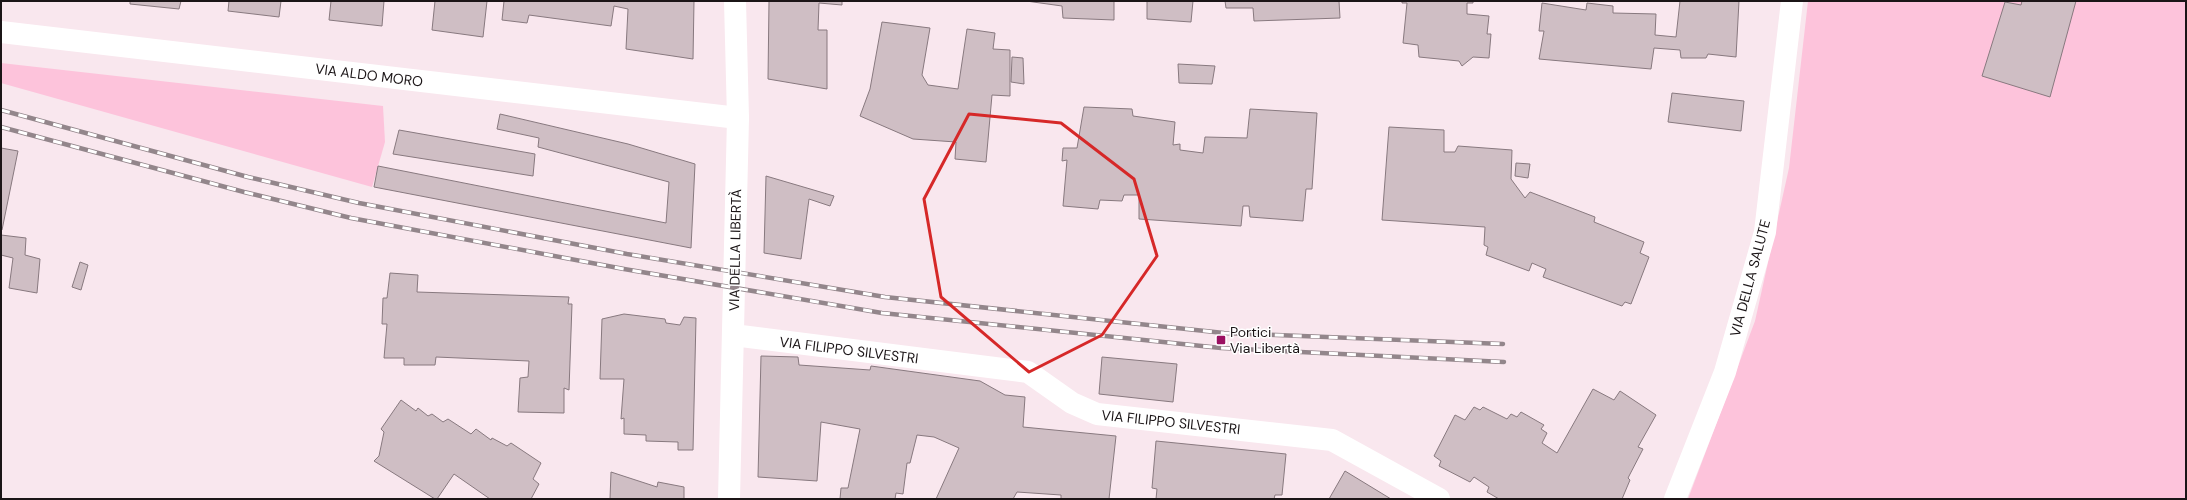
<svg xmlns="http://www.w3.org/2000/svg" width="2187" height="500" font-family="'DM Sans',sans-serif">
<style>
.green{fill:#fdc3db}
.building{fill:#cfbec4;stroke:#88797f}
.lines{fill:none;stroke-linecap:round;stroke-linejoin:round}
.minor{stroke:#fff;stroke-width:22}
.rail-casing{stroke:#93868b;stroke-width:4.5}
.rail{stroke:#fff;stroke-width:3;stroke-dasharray:9;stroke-linecap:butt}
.marked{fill:none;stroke:#d62828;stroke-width:3;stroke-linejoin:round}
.poi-dot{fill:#9b1061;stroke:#fff;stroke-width:1.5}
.labels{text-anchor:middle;stroke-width:3;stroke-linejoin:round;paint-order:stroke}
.street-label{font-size:14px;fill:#1b1517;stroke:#fff}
.poi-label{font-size:14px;fill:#1b1517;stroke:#fff;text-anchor:start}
</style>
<rect width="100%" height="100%" fill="#f9e7ee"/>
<!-- green -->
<g class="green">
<polygon points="1808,1 2186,1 2186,499 1688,499 1755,321 1789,168"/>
<polygon points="1,63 383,106 385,142 372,187 1,83"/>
</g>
<!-- building -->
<g class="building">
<polygon points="130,1 181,1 179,9 130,4"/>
<polygon points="229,1 281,1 279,17 228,11"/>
<polygon points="331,1 384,1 382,26 329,20"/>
<polygon points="435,1 487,1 483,37 432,30"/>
<polygon points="504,1 694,1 693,59 626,49 628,9 614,6 611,26 529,15 527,23 502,20"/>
<polygon points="769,1 842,1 842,5 819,3 818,30 827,30 827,89 768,79"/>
<polygon points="1026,1 1114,1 1114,20 1063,18 1062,6"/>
<polygon points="1147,1 1193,1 1191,22 1147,19"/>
<polygon points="1225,1 1339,1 1340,18 1254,21 1253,8 1226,8"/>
<polygon points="1402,1 1473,1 1473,3 1467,3 1467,14 1489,16 1487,34 1491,34 1489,58 1473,57 1462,66 1459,61 1419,57 1418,45 1403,43 1407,3 1402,3"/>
<polygon points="1680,1 1739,1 1736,57 1708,54 1706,58 1681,58 1680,50 1654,48 1651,69 1539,59 1544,31 1539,31 1542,3 1586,10 1587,3 1613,6 1613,13 1656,14 1655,35 1676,37"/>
<polygon points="2022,1 2076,1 2050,97 1982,76 2005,2 2021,5"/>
<polygon points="882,22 930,28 922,75 928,85 958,89 967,29 995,33 993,49 1010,50 1010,96 992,95 986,162 955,159 956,142 913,139 860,116 870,89"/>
<polygon points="1012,57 1023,58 1024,84 1011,82"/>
<polygon points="1178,64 1215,66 1212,84 1179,83"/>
<polygon points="1672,93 1744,101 1741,131 1668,122"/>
<polygon points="1084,107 1132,109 1133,116 1175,122 1173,145 1180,144 1180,150 1203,153 1205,137 1247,138 1250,109 1317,113 1312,189 1306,189 1303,221 1250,217 1249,206 1243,206 1241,226 1139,219 1139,195 1124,195 1122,201 1100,200 1098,209 1063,206 1067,160 1062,161 1063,148 1077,148"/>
<polygon points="500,114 628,144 695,164 691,248 374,187 378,166 666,223 669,182 538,147 539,138 497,129"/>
<polygon points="1389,127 1444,130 1444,152 1455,152 1458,146 1512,150 1511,179 1525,198 1530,192 1595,217 1594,222 1644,242 1640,253 1649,257 1631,304 1625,302 1622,306 1543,277 1546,269 1532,263 1529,271 1486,255 1488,247 1484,245 1485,227 1382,220"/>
<polygon points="399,130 535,154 533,176 393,154"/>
<polygon points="1,148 18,151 2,230 1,229"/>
<polygon points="1516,163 1530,164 1528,178 1515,176"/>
<polygon points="766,176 834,196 830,206 809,199 801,259 764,253"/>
<polygon points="1,235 26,238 25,255 40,259 37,293 9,288 13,258 1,255"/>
<polygon points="80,262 88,265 81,290 72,287"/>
<polygon points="390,273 418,275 417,292 569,297 568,304 572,304 569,390 564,388 564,413 518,412 520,378 528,377 529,361 436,357 435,365 404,365 404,358 384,358 387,324 382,324 383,298 387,298"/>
<polygon points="624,314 665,319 666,323 680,325 684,317 696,318 693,450 678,450 678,442 646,441 646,435 624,434 624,418 621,419 624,379 600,379 602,319"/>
<polygon points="761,356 798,357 799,365 870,370 871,366 980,381 1005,395 1025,397 1023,427 1116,436 1109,499 1061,499 1061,495 1017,492 1013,499 936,499 959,448 934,437 917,435 910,463 907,463 903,494 896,493 895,499 840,499 841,488 848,488 860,429 821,422 817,481 758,477"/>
<polygon points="1102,357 1177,364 1173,402 1099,394"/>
<polygon points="1593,389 1614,400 1620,391 1656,415 1638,447 1643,449 1628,478 1630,480 1622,499 1499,499 1487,492 1489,487 1474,477 1470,482 1439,466 1441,461 1434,456 1455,415 1465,420 1474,407 1480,410 1483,407 1507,419 1511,414 1517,417 1521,412 1544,425 1541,429 1547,433 1542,443 1557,453"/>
<polygon points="401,400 416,411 418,408 428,416 432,414 443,422 448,419 471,434 476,429 491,440 492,438 507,446 511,443 541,463 533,479 539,484 531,499 490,499 454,474 437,499 435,499 374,461 379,456 384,432 381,429"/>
<polygon points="1156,441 1286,454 1282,495 1275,495 1274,499 1156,499 1157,489 1152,488"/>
<polygon points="1345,471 1391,499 1329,499"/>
<polygon points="611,472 657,487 658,482 684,487 684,499 610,499"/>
</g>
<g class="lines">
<!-- minor -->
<g class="minor">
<polyline points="1,32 738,118"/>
<polyline points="733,335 1028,372 1072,403 1097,414 1332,440 1439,499"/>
<polyline points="729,499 738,118 735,1"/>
<polyline points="1675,499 1725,372 1765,232 1792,1"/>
</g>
<defs>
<g id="rail">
<polyline points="1,110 248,177 359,203 627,254 885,297 1224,333 1503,344"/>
<polyline points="1,127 244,192 351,218 624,269 882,313 1221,348 1504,362"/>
</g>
</defs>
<!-- rail casing -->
<use href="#rail" class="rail-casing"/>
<!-- rail -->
<use href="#rail" class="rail"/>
</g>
<!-- marked area -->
<path class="marked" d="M969 114 1061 123 1134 179 1157 256 1102 335 1029 372 941 297 924 199Z"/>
<!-- markers -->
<rect class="poi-dot" x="1216" y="335" width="10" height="10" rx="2"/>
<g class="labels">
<!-- street labels -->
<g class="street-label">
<text transform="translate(369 75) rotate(7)" y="5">VIA ALDO MORO</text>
<text transform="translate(735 250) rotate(-89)" y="5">VIA DELLA LIBERTÀ</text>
<text transform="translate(1750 278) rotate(-75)" y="5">VIA DELLA SALUTE</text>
<text transform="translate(849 350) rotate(7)" y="5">VIA FILIPPO SILVESTRI</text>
<text transform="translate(1171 422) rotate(6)" y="5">VIA FILIPPO SILVESTRI</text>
</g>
<!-- poi labels -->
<g class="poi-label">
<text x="1230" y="337">Portici<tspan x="1230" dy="16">Via Libertà</tspan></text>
</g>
</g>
<!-- border -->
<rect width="2187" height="500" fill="none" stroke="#1b1517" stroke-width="4"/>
</svg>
